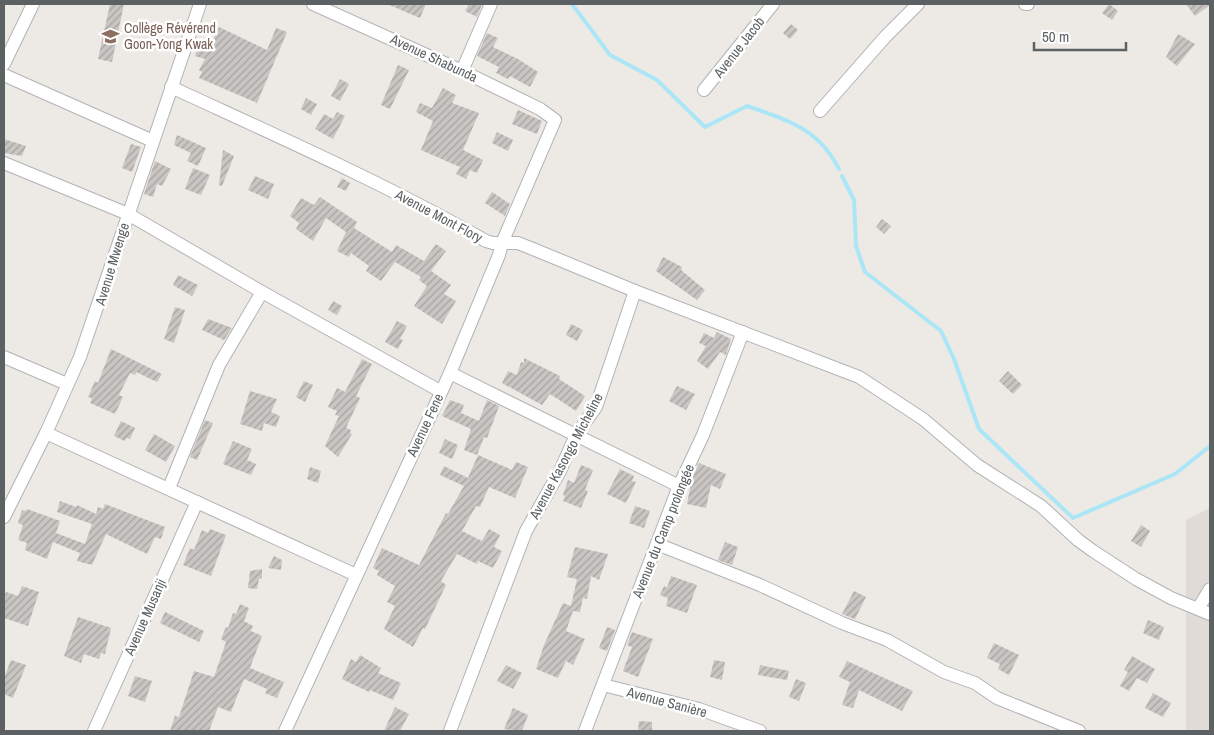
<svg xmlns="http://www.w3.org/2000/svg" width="1214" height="735" font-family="'Archivo Narrow',sans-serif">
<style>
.education{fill:#e0dbd6}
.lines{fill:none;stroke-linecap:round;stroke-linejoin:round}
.stream{stroke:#abe6f7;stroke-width:4}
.building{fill:url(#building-hatch)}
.minor-casing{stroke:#b0b3b6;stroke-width:14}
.minor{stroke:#fff;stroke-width:12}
.labels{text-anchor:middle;stroke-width:5;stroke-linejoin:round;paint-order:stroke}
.education-label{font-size:14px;fill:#785e54;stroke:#fff;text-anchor:start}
.street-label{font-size:14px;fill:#5c6164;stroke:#fff}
</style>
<defs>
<pattern id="building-hatch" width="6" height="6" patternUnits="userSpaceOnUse" patternTransform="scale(1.25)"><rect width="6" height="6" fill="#c9c5c2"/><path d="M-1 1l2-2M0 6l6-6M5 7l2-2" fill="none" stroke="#a6a3a1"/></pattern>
</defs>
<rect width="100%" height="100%" fill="#edeae5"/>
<!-- education -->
<polygon class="education" points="1210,508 1210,731 1186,731 1186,520"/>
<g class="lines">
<!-- stream -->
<g class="stream">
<path d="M572 4 610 55 657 80 705 127 747 106C787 120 818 128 839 169"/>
<polyline points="842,176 854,200 856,246 865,272 941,331 954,359 979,429 1073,518 1175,474 1210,446"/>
</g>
</g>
<!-- building -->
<g class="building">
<polygon points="110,4 124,4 112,62 98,59"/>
<polygon points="387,4 426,4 420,18"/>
<polygon points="469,4 482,4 477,17 465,11"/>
<polygon points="1109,4 1118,11 1112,20 1102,13"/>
<polygon points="1186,4 1210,4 1210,5 1195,16"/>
<polygon points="791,24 798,30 790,39 783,33"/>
<polygon points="219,27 267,50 276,28 287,32 257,103 199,78 202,72 199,70 205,59 195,56 199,44 209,48"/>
<polygon points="487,33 498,38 493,47 518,59 538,72 530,87 510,76 508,79 496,73 499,67 477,56"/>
<polygon points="1178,34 1195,44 1177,66 1166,57"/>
<polygon points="398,65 409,70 390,109 381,105"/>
<polygon points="340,79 349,84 340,101 331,96"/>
<polygon points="443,88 456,95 452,103 479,113 463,150 483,160 477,173 470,170 466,179 456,174 460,167 421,150 433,121 416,112 420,103 432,108"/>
<polygon points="306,98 317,104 311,115 301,109"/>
<polygon points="518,110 542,121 537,134 512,124"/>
<polygon points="337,112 345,116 333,139 315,129 324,114 333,119"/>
<polygon points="497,132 513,140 508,151 492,143"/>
<polygon points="177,135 206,148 198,166 187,161 191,153 174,145"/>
<polygon points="4,139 26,146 22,156 4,153"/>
<polygon points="131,144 141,147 132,172 122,168"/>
<polygon points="223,150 234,156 222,186 219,185"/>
<polygon points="155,161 171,169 162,186 157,184 153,197 144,194"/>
<polygon points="193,168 210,175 201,195 185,189"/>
<polygon points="255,176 274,184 268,199 248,190"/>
<polygon points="342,178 350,183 346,191 337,187"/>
<polygon points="492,192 510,204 505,216 485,203"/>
<polygon points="320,197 357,222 354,228 392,252 396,245 424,261 436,244 446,251 431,271 451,285 444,294 456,301 442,324 414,306 427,286 419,280 421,277 395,262 381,281 366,271 369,266 351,253 349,257 337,251 346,232 326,218 313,241 296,229 299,223 290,216 301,198 314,205"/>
<polygon points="882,219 891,226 884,234 876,227"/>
<polygon points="663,257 682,267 681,270 705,290 697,300 656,271"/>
<polygon points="178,275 198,285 192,296 173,285"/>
<polygon points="333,301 342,306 337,315 328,310"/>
<polygon points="175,307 185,310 174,343 164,339"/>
<polygon points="208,319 232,328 224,340 202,330"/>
<polygon points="397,321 407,326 400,339 403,340 398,349 385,342"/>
<polygon points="571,324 583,330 577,341 566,335"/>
<polygon points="717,332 731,339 726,355 720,352 708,369 697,361 706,346 699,343 704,333 714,338"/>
<polygon points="111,349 162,374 157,382 136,372 135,375 130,373 119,395 123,397 115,414 90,403 92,398 88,397 95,381 98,383"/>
<polygon points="524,358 560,376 559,379 585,396 576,411 550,394 542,405 502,383 508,371 517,375 521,362 524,363"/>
<polygon points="362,359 372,364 356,396 360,398 346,428 351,430 350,433 352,434 338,457 325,446 339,416 335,415 337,411 328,407 337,388 345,392"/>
<polygon points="1008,371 1022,385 1013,394 999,381"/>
<polygon points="304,381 313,385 305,402 296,397"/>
<polygon points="677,386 695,394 686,410 669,401"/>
<polygon points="250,391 277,399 271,412 280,416 276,427 264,423 262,431 240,424"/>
<polygon points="450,400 464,405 461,413 479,421 487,400 499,406 487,438 484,437 477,455 464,450 471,429 442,416"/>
<polygon points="205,420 213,423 197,460 190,457"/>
<polygon points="121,421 135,428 130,439 126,438 125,441 114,436"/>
<polygon points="154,434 175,446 166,462 145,450"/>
<polygon points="445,439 458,445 452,459 439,453"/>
<polygon points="233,441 252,449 247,460 256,464 251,475 223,464"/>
<polygon points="478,455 512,470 516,462 528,467 515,498 489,487 480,507 476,506 462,531 482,541 489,529 500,535 494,547 502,551 493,568 478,561 477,564 457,554 441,581 446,585 425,629 423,628 413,647 384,629 395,606 387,602 395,586 377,575 379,571 373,568 382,548 419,565 446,513 448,514 464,486 440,475 444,466 468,478"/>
<polygon points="699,463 726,474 720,489 711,485 706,508 687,504 692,478"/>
<polygon points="581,465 593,470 585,490 588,491 581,508 563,501 565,496 563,495 568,480 574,483"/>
<polygon points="310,467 321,471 318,483 307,479"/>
<polygon points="620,469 634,476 632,481 636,482 626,503 607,494"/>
<polygon points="60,501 76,507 77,505 96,514 98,507 103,509 105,504 165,527 161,539 155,537 147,554 106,534 92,565 77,561 80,553 53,542 47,559 25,550 27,543 18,540 23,525 18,523 22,510 26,511 27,509 60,521 56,533 85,544 92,524 57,512"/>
<polygon points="635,506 650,511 644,528 629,523"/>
<polygon points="1141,525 1150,531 1141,547 1131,541"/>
<polygon points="210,529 226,535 211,576 183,565 190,548 194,550 202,530 208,533"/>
<polygon points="725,542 738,547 732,565 718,560"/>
<polygon points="575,547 608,554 599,580 591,576 587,599 583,598 580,612 573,611 566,631 585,639 573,665 566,661 558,678 536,669 544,645 563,603 571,606 577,579 567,577"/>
<polygon points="274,556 282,560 281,570 268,568"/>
<polygon points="262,569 262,578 259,579 257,589 248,588 250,571"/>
<polygon points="671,576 697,585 687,613 666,606 668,598 660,595 664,586 667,588"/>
<polygon points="22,586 39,592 28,626 4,618 4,598 6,592 18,596"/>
<polygon points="854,591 866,597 855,619 842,614"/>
<polygon points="240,604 249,608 244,621 253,626 251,631 262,636 250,668 284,682 277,698 265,693 267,689 244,679 231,712 218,707 209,731 170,731 175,716 179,717 194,671 214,677 226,642 221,639 226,627 228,628 233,613 236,614"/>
<polygon points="165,612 204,631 199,642 160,623"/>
<polygon points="78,617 111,628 105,654 101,653 99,659 84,654 81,663 64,656"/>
<polygon points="1148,620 1164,627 1159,640 1143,633"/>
<polygon points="607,627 615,630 607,651 599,648"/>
<polygon points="632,632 653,639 638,677 623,671 632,647 627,645"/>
<polygon points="994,643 1019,655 1009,675 998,669 1000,664 987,658"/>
<polygon points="360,655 381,668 378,673 401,683 393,700 370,690 369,692 342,679 351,659 356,662"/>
<polygon points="1132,656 1155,669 1147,683 1137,678 1129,691 1120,686 1128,672 1124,670"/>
<polygon points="11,660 26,665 13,698 4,694 4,678"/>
<polygon points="714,660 725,662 722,680 710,677"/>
<polygon points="847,661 913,691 902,711 859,690 853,708 842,705 850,682 839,677"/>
<polygon points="506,665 522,673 513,689 497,681"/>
<polygon points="760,665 789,671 787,680 758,675"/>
<polygon points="135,676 152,681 145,702 128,696"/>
<polygon points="796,679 806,683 799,701 789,697"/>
<polygon points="1153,693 1171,703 1163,717 1145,708"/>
<polygon points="395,707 409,714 400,731 384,731"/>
<polygon points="513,708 528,715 522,731 504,729"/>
<polygon points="639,721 652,722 652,731 638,731"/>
</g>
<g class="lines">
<defs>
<g id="minor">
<polyline points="1025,4 1028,4"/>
<polyline points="4,64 33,4"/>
<polyline points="462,71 491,4"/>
<polyline points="4,75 153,141"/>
<path d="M171 87C277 136 384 183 486 241L493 243H518L533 249 635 291 859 377 923 419 977 465 1041 506 1078 540 1093 551 1136 579 1171 598 1210 614"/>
<polyline points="704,90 773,4"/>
<polyline points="820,111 886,36 918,4"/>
<polyline points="4,163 128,214 262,292 440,391"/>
<polyline points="4,357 67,384"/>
<polyline points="450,373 679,486"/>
<polyline points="46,433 356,575"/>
<polyline points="169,488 219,365 262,292"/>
<polyline points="4,517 46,433 80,357 200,4"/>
<polyline points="657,544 760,585 842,623 887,640 944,672 975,683 997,698 1079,731"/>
<polyline points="1199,607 1210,589"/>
<polyline points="603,685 699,709 760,731"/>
<polyline points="94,731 197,502"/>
<polyline points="285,731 450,373 499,255 502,243 555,120 540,109 462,71 313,4"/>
<polyline points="450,731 526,531 560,471 576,435 596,407 635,291"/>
<polyline points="585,731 679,486 703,435 743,332"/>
</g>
</defs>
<!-- minor casing -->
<use href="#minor" class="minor-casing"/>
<!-- minor -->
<use href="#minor" class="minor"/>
</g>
<!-- icons -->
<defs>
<symbol id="school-bare" viewBox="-9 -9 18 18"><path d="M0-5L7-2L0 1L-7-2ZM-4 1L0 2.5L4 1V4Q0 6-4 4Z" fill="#8d6e63" stroke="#fff" stroke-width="2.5" paint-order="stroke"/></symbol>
</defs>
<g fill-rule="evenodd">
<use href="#school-bare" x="98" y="24" width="25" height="25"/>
</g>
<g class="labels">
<!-- education labels -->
<g class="education-label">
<text x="124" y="33">Collège Révérend<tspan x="124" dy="16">Goon-Yong Kwak</tspan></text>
</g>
<!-- street labels -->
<g class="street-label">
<text transform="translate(739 47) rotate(-52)" y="5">Avenue Jacob</text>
<text transform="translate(434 58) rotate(25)" y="5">Avenue Shabunda</text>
<text transform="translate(439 216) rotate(28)" y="5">Avenue Mont Flory</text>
<text transform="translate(112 264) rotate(-73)" y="5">Avenue Mwenge</text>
<text transform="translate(425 425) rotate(-65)" y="5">Avenue Fene</text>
<text transform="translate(566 456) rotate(-62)" y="5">Avenue Kasongo Micheline</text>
<text transform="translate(663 531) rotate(-68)" y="5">Avenue du Camp prolongée</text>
<text transform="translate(145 617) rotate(-66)" y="5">Avenue Musanji</text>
<text transform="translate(667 702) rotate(15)" y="5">Avenue Sanière</text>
</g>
</g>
<!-- border -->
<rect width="1214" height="735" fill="none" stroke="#5c6164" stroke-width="10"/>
<!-- scale -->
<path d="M1034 42v8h92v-8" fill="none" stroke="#5c6164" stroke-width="2.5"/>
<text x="1042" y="42" font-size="15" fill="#5c6164" stroke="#ffffff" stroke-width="4" paint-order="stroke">50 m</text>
</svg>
